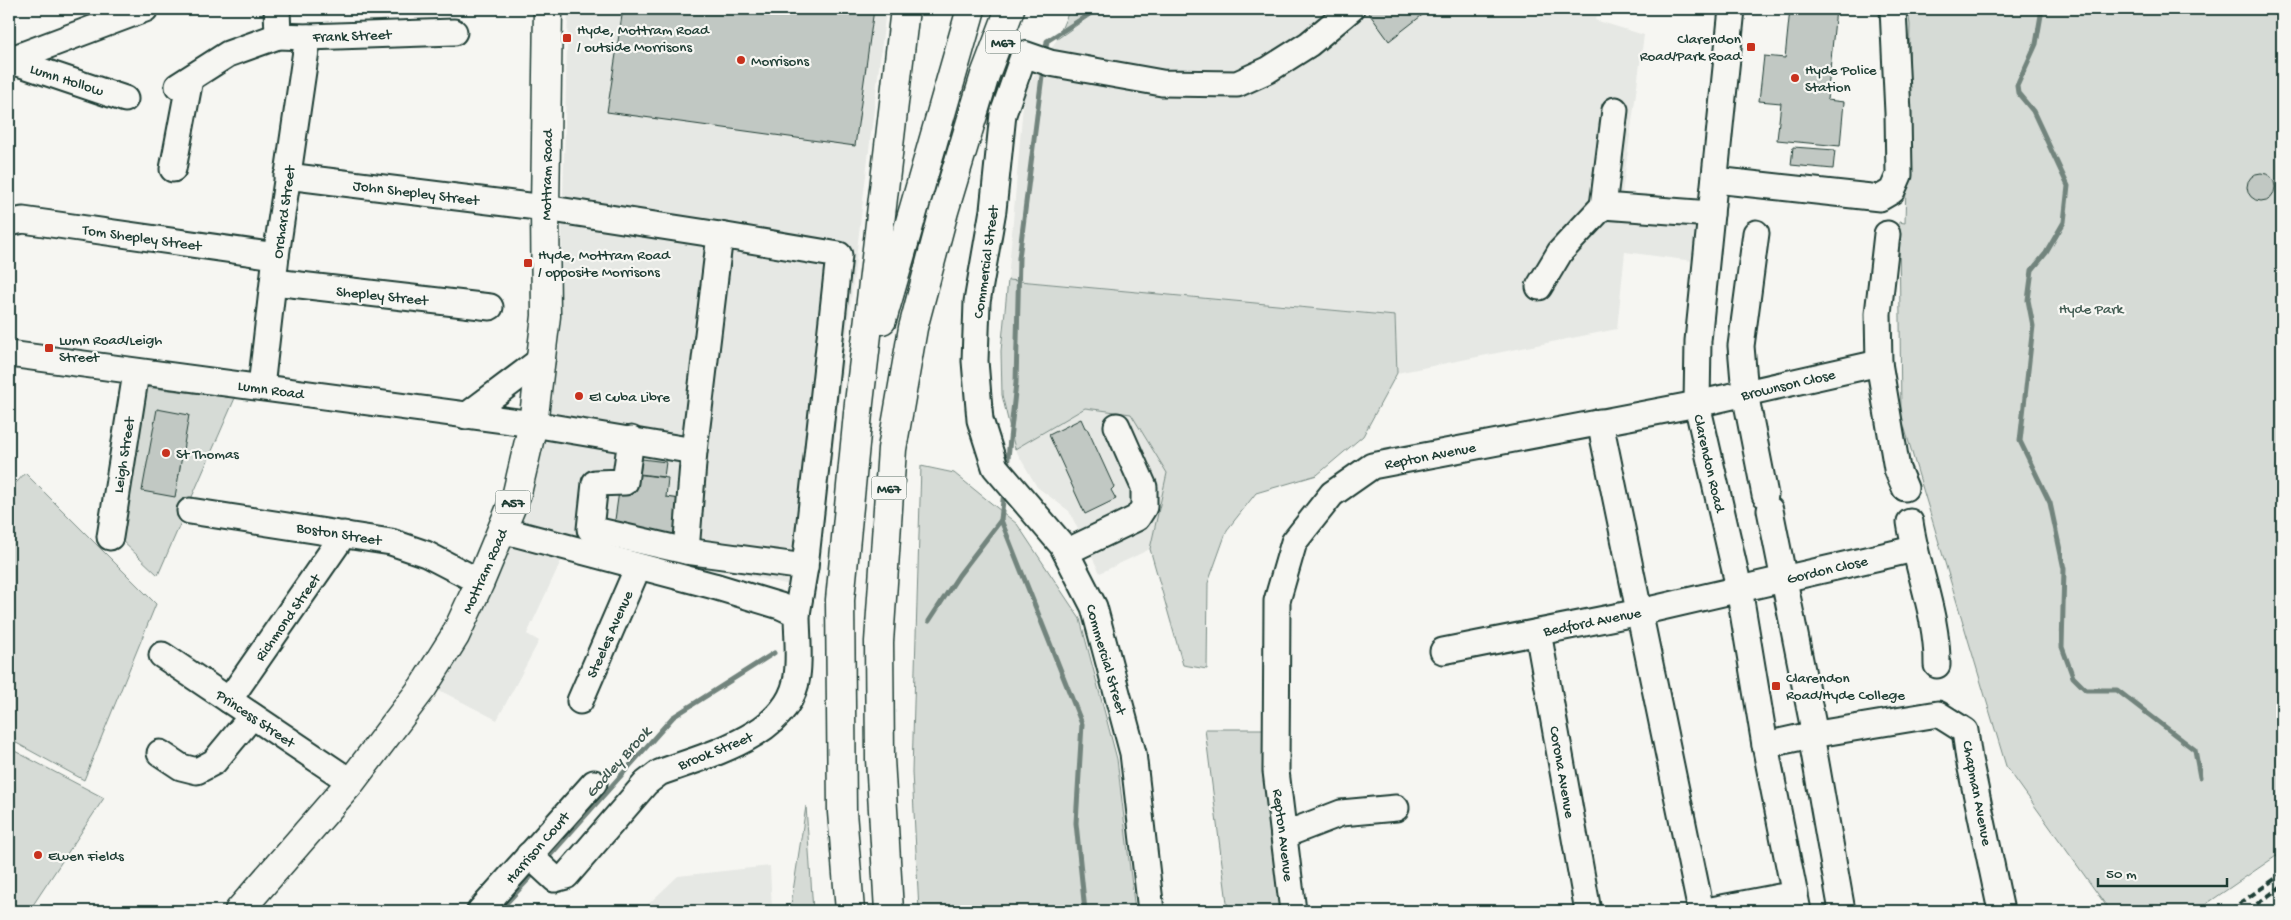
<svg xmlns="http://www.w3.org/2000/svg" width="2291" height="920" font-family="'Gochi Hand',sans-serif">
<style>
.built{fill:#e6e8e4}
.green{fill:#d6dbd6;stroke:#7a8c85}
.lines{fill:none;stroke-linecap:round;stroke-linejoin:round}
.stream{stroke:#72847d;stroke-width:5}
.building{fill:#c1c8c3;stroke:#1f3d34}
.minor-casing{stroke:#1f3d34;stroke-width:29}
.major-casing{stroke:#1f3d34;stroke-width:31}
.highway-casing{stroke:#1f3d34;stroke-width:31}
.minor{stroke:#f6f6f2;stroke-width:25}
.major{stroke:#f6f6f2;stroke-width:28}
.highway{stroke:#f6f6f2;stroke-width:28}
.rail{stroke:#1f3d34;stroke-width:4;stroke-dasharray:8 4;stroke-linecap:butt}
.poi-dot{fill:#c8321e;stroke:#f6f6f2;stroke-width:2}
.labels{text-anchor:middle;stroke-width:4.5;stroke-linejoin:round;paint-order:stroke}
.shield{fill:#f6f6f2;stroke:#60746d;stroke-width:1}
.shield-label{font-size:14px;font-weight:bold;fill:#1f3d34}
.poi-label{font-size:15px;fill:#1f3d34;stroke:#f6f6f2;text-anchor:start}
.street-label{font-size:15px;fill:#1f3d34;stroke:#f6f6f2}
.park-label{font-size:15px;fill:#445d54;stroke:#f6f6f2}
.water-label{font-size:16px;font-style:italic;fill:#425a52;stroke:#f6f6f2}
</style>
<rect width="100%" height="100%" fill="#f6f6f2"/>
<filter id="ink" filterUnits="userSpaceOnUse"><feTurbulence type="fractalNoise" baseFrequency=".02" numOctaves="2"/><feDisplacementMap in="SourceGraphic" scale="10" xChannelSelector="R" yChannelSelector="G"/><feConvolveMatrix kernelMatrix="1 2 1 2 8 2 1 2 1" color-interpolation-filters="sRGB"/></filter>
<g filter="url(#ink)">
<!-- built -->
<g class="built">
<polygon points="568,9 886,9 816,591 576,536 560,563 527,634 539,641 497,720 437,689 519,496 559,347"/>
<polygon points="1100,9 1601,9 1595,20 1644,35 1622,194 1699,205 1693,261 1625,252 1617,329 1397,373 1395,316 1008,280 1024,93 1057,39"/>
<polygon points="1085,408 1131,414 1167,473 1150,549 1100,573 1069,511 1037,487 1015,449"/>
<polygon points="770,866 772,911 641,911 678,876"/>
</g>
<!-- green -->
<g class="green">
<polygon points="1070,9 1100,9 1057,39"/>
<polygon points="1908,9 2282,9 2282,852 2196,911 2110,911 2006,766 1901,416 1899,222 1905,223 1910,25"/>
<polygon points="1008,280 1395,316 1397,373 1363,436 1317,475 1256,493 1227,530 1208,583 1207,669 1183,665 1150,549 1167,473 1131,414 1085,408 1015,449 1002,395 1001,351"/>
<polygon points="144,387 235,398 158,575 119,538"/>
<polygon points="921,466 954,473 1017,524 1080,619 1117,759 1135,911 919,911 912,772"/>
<polygon points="25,473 156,604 84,780 9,739 9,491"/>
<polygon points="1205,729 1265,729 1281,911 1228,911"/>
<polygon points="9,748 104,798 29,911 9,911"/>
<polygon points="806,806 813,911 790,911"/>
</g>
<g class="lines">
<!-- stream -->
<g class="stream">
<polyline points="2042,9 2036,44 2017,86 2018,93 2033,111 2068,186 2064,222 2046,253 2032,270 2028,300 2033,326 2020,441 2050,503 2064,569 2062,647 2073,677 2086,690 2117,690 2195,750 2200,777"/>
<polyline points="1045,55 1047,41 1097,9"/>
<polyline points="1007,467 1016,383 1019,258 1043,68"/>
<polyline points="1004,491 1001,520 1082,724 1076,823 1085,911"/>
<polyline points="929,621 959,575 1001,520"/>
<polyline points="545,861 673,717 774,653"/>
<polyline points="499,911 536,871"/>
</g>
</g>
<!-- building -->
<g class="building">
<polygon points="623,9 874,9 855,146 607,112"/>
<polygon points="1372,9 1430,9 1389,41 1368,12"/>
<polygon points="1790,9 1836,9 1827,100 1844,102 1840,146 1777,140 1781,103 1759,101 1764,56 1785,58"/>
<polygon points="1793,147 1835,150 1833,169 1791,165"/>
<circle cx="2261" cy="187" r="14"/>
<polygon points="157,409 189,415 175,497 142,491"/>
<polygon points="1081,419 1085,428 1087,428 1114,487 1111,490 1116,499 1085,514 1049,435"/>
<polygon points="642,459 666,462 664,477 640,474"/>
<polygon points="635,474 668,478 666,497 680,499 675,535 614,527 619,491 633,493"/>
</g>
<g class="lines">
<defs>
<g id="minor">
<polyline points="277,9 278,36 308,37 454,32"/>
<polyline points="1732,9 1698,341 1697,404 1739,588 1765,745 1798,911"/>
<polyline points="9,60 145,9"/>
<polyline points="9,60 125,99"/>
<polyline points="178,86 228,54 278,36"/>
<polyline points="1615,110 1603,206 1711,214"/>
<polyline points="173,169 190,79"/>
<polyline points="287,176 545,208 720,235 694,451 686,551"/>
<polyline points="1715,180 1880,198 1892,191 1899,175 1898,113 1893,9"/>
<polyline points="9,223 23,220 276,256"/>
<polyline points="1756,233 1741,346 1745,393 1765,495"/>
<polyline points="1887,234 1878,314 1879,363 1897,469 1905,488"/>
<polyline points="274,282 490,307"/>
<polyline points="1539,287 1560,252 1603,206"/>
<polyline points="9,354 533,424 694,451"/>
<polyline points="261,387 276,256 308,37"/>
<polyline points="466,416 542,359"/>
<polyline points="1600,422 1701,911"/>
<polyline points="631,439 625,482 595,483 590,529 686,551 805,567 839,255 720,235"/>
<polyline points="1770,510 1815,735"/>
<polyline points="190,511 391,542 426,554 480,582"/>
<path d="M1910 522C1917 570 1938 617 1937 665"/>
<path d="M502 530 714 586 780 606 797 614C797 634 800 656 797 676 790 736 706 755 659 773L646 783 566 876 555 879 529 855"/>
<polyline points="110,537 136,373"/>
<polyline points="1066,552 1137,518 1144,507 1144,487 1117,426"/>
<polyline points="797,614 805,567"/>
<polyline points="1538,632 1588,911"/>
<polyline points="1443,651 1640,612 1914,549"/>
<polyline points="162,655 351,782"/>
<polyline points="229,700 344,534"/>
<polyline points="580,701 638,567"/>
<polyline points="1811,735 1842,911"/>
<polyline points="1765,745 1811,735 1938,714 1965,731 1969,759 2001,911"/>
<polyline points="160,753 181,767 197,771 214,762 252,716"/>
<polyline points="1284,835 1341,813 1396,808"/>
<polyline points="480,911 594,783"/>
<polyline points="1151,911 1133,753 1094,607 1062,545 995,467 980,420 975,361 977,302 993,210 1003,114 1024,54 1050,63 1162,83 1237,84 1268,70 1309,44 1351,9"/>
<polyline points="1293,911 1276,771 1277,601 1294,542 1332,494 1372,466 1697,404 1879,363"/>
<polyline points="1706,911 1795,894"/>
</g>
<polyline id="major" points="239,911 351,782 423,687 455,636 480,582 517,493 533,424 546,316 545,208 548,9"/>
<g id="highway">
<polyline points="882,320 971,9"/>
<polyline points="850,911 842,812 840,600 859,403 905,9"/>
<polyline points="889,911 880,759 879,642 892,449 913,328 944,211 985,75 1010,9"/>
</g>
</defs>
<!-- minor casing -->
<use href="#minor" class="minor-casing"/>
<!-- major casing -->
<use href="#major" class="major-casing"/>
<!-- highway casing -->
<use href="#highway" class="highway-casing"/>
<!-- minor -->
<use href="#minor" class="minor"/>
<!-- major -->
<use href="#major" class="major"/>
<!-- highway -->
<use href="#highway" class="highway"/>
<!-- rail -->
<g class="rail">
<polyline points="2229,911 2282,874"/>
<polyline points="2247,911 2282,886"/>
</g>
</g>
</g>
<!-- markers -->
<g class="poi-dot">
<rect x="562" y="33" width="10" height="10" rx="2.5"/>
<rect x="1746" y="42" width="10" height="10" rx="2.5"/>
<circle cx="741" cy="60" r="5"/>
<circle cx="1795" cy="78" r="5"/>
<rect x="523" y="258" width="10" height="10" rx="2.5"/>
<rect x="44" y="343" width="10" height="10" rx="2.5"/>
<circle cx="579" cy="396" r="5"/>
<circle cx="166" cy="453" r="5"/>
<rect x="1771" y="681" width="10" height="10" rx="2.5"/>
<circle cx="38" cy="855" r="5"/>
</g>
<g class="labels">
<!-- shield labels -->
<g class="shield">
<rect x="985.5" y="30.5" width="35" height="23" rx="4"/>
<rect x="871.5" y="476.5" width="35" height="23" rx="4"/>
<rect x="495.5" y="490.5" width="35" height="23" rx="4"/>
</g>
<g class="shield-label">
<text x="1003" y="47">M67</text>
<text x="889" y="493">M67</text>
<text x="513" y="507">A57</text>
</g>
<!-- poi labels -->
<g class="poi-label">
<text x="577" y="34">Hyde, Mottram Road<tspan x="577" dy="17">/ outside Morrisons</tspan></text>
<text x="1741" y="43" text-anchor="end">Clarendon<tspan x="1741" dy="17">Road/Park Road</tspan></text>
<text x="751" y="65">Morrisons</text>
<text x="1805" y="74">Hyde Police<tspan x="1805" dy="17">Station</tspan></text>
<text x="538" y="259">Hyde, Mottram Road<tspan x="538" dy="17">/ opposite Morrisons</tspan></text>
<text x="59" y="344">Lumn Road/Leigh<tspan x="59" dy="17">Street</tspan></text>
<text x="589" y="401">El Cuba Libre</text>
<text x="176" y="458">St Thomas</text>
<text x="1786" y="682">Clarendon<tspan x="1786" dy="17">Road/Hyde College</tspan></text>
<text x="48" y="860">Ewen Fields</text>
</g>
<!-- street labels -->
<g class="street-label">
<text transform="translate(352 35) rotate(-2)" y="5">Frank Street</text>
<text transform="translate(67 79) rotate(18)" y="5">Lumn Hollow</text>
<text transform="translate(546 175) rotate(-89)" y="5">Mottram Road</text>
<text transform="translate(416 192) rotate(7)" y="5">John Shepley Street</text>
<text transform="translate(283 212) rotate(-82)" y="5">Orchard Street</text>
<text transform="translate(142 237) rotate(8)" y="5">Tom Shepley Street</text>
<text transform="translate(985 262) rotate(-82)" y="5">Commercial Street</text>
<text transform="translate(382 295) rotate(6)" y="5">Shepley Street</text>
<text transform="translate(1788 384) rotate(-13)" y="5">Brownson Close</text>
<text transform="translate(271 389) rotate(8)" y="5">Lumn Road</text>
<text transform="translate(123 455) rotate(-81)" y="5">Leigh Street</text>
<text transform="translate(1430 455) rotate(-11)" y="5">Repton Avenue</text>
<text transform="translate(1710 463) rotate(77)" y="5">Clarendon Road</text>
<text transform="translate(339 533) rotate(9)" y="5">Boston Street</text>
<text transform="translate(1827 569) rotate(-13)" y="5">Gordon Close</text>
<text transform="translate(484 571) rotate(-66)" y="5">Mottram Road</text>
<text transform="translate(287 617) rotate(-55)" y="5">Richmond Street</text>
<text transform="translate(1592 621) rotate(-11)" y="5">Bedford Avenue</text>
<text transform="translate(609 634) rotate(-66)" y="5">Steeles Avenue</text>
<text transform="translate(1107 659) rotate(74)" y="5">Commercial Street</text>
<text transform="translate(256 718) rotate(34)" y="5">Princess Street</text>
<text transform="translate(715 750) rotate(-22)" y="5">Brook Street</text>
<text transform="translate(1563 772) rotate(80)" y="5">Corona Avenue</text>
<text transform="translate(1978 793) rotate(79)" y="5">Chapman Avenue</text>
<text transform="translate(1284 835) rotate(83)" y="5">Repton Avenue</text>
<text transform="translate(537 847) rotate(-49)" y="5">Harrison Court</text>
</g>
<!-- park labels -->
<g class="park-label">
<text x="2091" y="313">Hyde Park</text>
</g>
<!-- water labels -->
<g class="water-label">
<text transform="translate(617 761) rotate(-48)" y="6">Godley Brook</text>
</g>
</g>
<!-- margin -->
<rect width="2291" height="920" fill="none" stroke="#f6f6f2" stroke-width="30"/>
<rect x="15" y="15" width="2261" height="890" fill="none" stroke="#1f3d34" stroke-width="2" filter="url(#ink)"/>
<!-- scale -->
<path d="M2098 878v8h129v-8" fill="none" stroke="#1f3d34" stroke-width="2.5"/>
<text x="2106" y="878" font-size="15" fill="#1f3d34" stroke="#f6f6f2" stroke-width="4" paint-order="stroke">50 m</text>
</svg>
